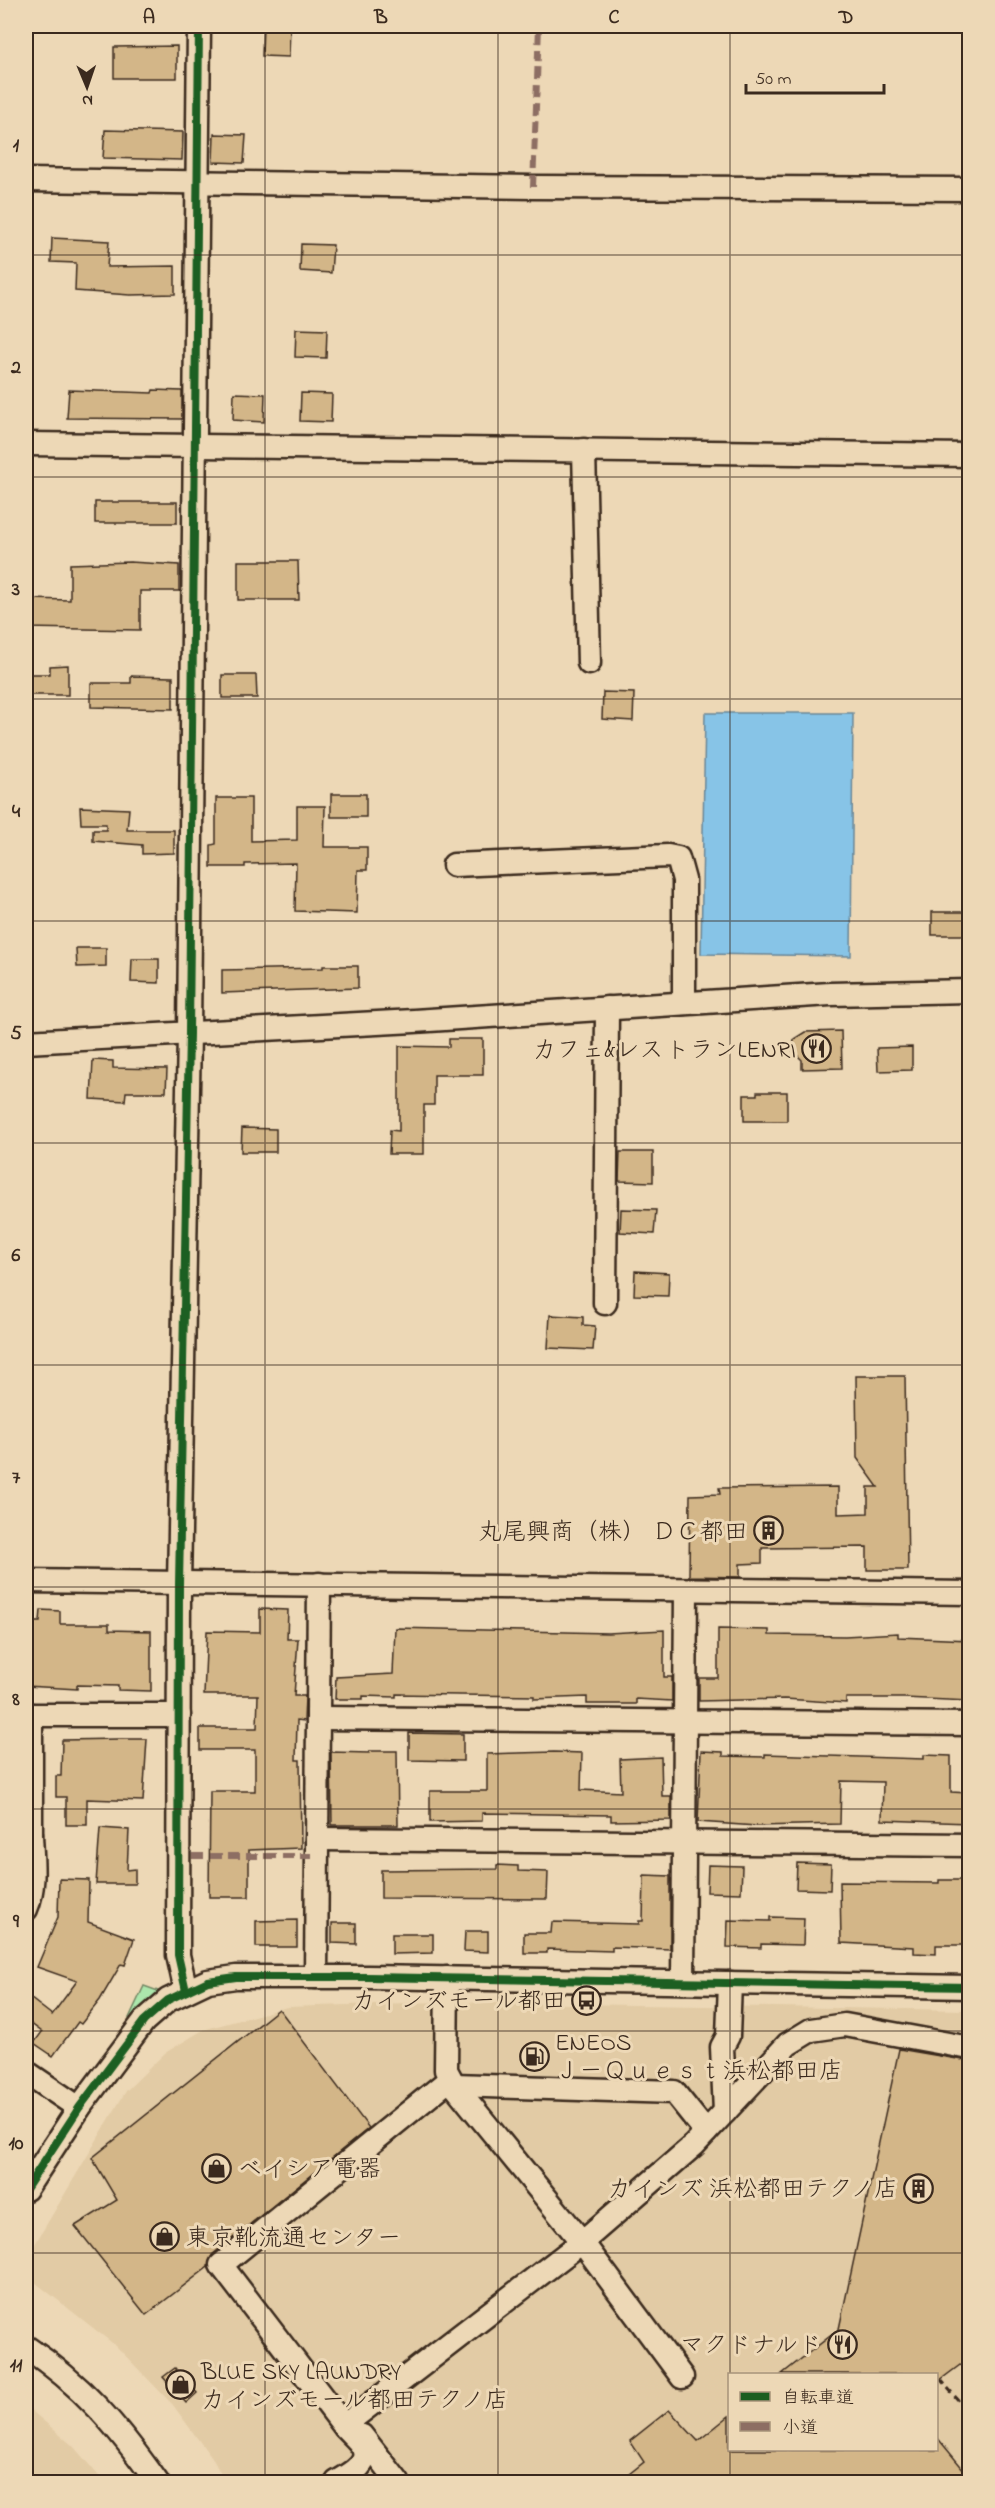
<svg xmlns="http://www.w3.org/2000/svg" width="995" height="2508" font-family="'Indie Flower','Klee One',sans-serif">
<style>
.built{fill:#e2cba5;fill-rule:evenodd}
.green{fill:#ace7ac;stroke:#748865;stroke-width:1.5}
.water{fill:#87c4e7;stroke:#698697;stroke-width:1.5}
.building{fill:#d3b688;stroke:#3b2a1e;stroke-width:1.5}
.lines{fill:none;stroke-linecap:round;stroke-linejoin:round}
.minor-casing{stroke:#3b2a1e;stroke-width:27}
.path{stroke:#3b2a1e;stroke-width:3;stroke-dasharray:6 4.5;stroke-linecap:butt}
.minor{stroke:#edd8b6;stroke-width:22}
.quiet{stroke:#8d6e63;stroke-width:6;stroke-dasharray:12 6;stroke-linecap:butt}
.cycleway-casing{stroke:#edd8b6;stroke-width:11}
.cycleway{stroke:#1b5e20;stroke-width:8}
.grid{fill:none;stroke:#3b2a1e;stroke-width:1.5;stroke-opacity:0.55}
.labels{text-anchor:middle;stroke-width:6;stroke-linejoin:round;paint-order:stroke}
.poi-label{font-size:24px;fill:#3b2a1e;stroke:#edd8b6;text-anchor:end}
.neatline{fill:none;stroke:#3b2a1e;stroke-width:2}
.grid-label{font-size:20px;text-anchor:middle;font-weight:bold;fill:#3b2a1e}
</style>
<rect width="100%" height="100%" fill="#edd8b6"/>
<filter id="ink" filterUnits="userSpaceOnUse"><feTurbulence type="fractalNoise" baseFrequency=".0167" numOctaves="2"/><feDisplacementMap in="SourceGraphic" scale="12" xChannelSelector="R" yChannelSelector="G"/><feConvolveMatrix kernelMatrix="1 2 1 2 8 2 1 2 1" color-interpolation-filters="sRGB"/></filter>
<g filter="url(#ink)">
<!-- built -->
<g class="built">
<path d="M439 2002 969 2010V2482H225L214 2461 173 2405 116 2346 31 2279 26 2259 126 2091 165 2053 203 2030 287 2007ZM730 2374H936V2450H730Z"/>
<polygon points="26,2406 73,2446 104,2482 26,2482"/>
</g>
<!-- green -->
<polygon class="green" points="144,1986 158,1991 157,1996 132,2018 129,2018"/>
<!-- water -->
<polygon class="water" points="705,713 853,713 851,956 701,954"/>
<!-- building -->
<g class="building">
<polygon points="263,26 290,26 289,57 262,56"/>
<polygon points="177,46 177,78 114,78 114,47"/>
<polygon points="105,130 183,132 182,160 103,158"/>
<polygon points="214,134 246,135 244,163 213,162"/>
<polygon points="52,238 109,241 107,267 175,266 175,294 130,295 75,291 76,263 51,262"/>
<polygon points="301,244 333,245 331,273 300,271"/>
<polygon points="296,329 327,330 326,358 295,357"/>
<polygon points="69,390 152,393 153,390 182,391 182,419 67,418"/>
<polygon points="234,393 265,394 264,422 233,420"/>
<polygon points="301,393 332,394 331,422 300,421"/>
<rect x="95" y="502" width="82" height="21"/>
<polygon points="238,561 298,561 299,600 238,600"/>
<polygon points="130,562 179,565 179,591 140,591 140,630 27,628 28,599 70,600 70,564"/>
<polygon points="68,665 68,695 27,695 26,674 50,674 50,666"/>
<polygon points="222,675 256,675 257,698 222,698"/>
<polygon points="131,676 173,677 173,709 91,707 91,683 131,683"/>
<polygon points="603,692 634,693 633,721 602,719"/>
<rect x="331" y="794" width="35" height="23"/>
<polygon points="216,798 251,798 251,841 297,840 297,806 325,806 324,847 367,847 367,870 358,870 357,913 295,911 296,863 245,864 245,867 211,867 211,845 216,844"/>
<polygon points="80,807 129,809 127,830 174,830 174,853 142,854 142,845 93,841 93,830 106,830 106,824 81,824"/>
<polygon points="932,912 966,912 967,935 932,935"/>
<polygon points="76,948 106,948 106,966 77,967"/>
<polygon points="132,959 159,959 159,983 131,982"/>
<polygon points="323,966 358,966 358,988 222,993 222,970 323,968"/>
<polygon points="841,1031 842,1068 802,1069 802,1060 793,1051 794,1039 805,1032"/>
<polygon points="449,1039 483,1039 483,1075 434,1075 434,1105 424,1105 424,1154 389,1154 390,1130 399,1131 399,1046 449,1047"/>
<polygon points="912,1047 912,1070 878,1071 877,1048"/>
<polygon points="93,1060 113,1061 113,1068 167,1069 166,1092 126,1092 125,1101 91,1099"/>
<polygon points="757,1092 787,1092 787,1121 744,1121 744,1095 757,1095"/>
<polygon points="242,1128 276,1129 276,1152 241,1152"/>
<polygon points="620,1152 653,1152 653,1182 619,1181"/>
<polygon points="621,1209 656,1210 654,1234 620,1232"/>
<polygon points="635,1271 669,1273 668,1296 634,1295"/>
<polygon points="550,1315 583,1317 583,1325 595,1326 593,1350 548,1348"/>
<polygon points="856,1376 905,1376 908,1570 867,1570 867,1547 762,1548 762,1563 740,1564 740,1577 689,1576 690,1495 720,1494 719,1488 838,1487 838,1514 868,1513 868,1487 878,1487 857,1458"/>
<polygon points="260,1609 288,1610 287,1639 298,1639 294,1696 305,1696 304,1721 297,1720 296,1760 300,1760 301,1848 249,1850 249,1897 209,1897 210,1791 255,1791 255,1750 200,1750 200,1728 257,1728 258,1695 204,1695 207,1631 260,1632"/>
<polygon points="41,1610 60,1611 60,1624 109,1624 109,1630 151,1631 151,1691 118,1690 118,1686 77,1685 77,1689 26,1686 26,1622 40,1622"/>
<polygon points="395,1628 608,1633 664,1630 664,1677 672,1677 672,1701 636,1699 636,1704 587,1704 587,1697 534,1699 534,1696 459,1695 396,1694 396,1697 363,1696 363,1699 335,1699 336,1677 393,1674"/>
<polygon points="718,1629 769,1630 769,1635 845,1636 898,1633 898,1637 969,1640 969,1701 904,1698 846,1698 846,1703 785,1699 699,1701 699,1678 718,1678"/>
<polygon points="409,1733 463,1734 463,1761 409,1760"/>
<polygon points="118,1739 147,1739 143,1801 87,1799 87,1825 66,1825 66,1797 56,1797 56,1776 61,1776 62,1740"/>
<polygon points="369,1751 397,1751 398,1825 332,1825 331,1752 369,1753"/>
<polygon points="701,1751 723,1752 723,1756 765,1757 765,1754 924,1759 924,1755 951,1756 951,1792 969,1793 969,1823 882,1820 883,1782 841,1781 840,1824 757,1826 698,1822"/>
<polygon points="554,1752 582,1753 581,1790 621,1792 620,1759 661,1757 662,1796 671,1796 671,1820 611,1821 611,1815 482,1813 482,1821 430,1822 430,1791 487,1791 487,1754"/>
<polygon points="100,1828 129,1830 127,1870 135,1869 135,1884 96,1884"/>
<polygon points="797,1863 831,1864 830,1890 796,1889"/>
<polygon points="497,1865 518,1866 518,1871 548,1872 547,1899 381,1898 381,1870 497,1869"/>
<polygon points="708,1865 742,1866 741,1893 707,1892"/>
<polygon points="644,1875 670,1876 670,1949 612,1947 612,1951 547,1949 547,1953 524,1953 524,1933 551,1933 552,1922 639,1924 639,1921 643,1921"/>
<polygon points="59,1879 89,1880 88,1922 134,1939 125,1965 121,1964 100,2000 81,2024 78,2022 53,2056 34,2043 42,2032 26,2020 26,1995 52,2015 77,1981 37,1967 58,1917"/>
<polygon points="939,1880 968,1880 966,1945 936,1945 936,1954 914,1953 914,1947 841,1943 840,1882 939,1883"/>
<polygon points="770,1917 804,1918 803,1945 761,1944 761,1948 727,1947 728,1920 770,1921"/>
<polygon points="297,1920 297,1947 256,1947 256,1921"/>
<polygon points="332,1923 356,1923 356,1944 332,1943"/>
<polygon points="465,1931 488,1931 488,1952 464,1951"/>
<polygon points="392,1934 433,1934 433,1953 392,1954"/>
<polygon points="279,2009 369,2128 212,2255 208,2267 146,2315 75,2226 117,2200 92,2158"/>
<polygon points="899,2049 969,2061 969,2367 960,2365 936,2383 936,2374 782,2374 839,2329"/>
<polygon points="175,2368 197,2393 186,2403 163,2377"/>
<polygon points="669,2410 698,2441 729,2416 729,2450 936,2450 936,2436 969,2476 969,2482 619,2482 644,2462 630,2441"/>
</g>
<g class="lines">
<defs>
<g id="minor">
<polyline points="26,180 533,187 970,189"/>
<polyline points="26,444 970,455"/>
<polyline points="584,450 589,663"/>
<polyline points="454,865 668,856 678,858 684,880 684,1003"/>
<polyline points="26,1042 414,1021 830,994 970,991"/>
<polyline points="605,1303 607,1008"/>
<polyline points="26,1581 970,1593"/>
<polyline points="26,1715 31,1715 31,1835"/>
<polyline points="31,1715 179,1715"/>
<polyline points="319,1718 970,1724"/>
<path d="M26 1835H31C32 1860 36 1886 26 1909"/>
<polyline points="317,1839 970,1845"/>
<polyline points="316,1977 319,1584"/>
<polyline points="447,1978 446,2070 454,2085 582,2242 682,2377"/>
<polyline points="683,1982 686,1590"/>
<polyline points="186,1991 178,1955 179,1585 189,1033 199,26"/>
<polyline points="26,2072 79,2108"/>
<polyline points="454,2085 674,2092 706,2132"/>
<polyline points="725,2112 722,2047 728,2036 730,1983"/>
<polyline points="26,2189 79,2108 144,2021 168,2000 208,1981 236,1977 368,1977 970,1987"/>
<path d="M26 2347C83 2385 118 2427 157 2482"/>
<polyline points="345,2427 221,2265 450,2079"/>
<polyline points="362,2436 398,2482"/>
<path d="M337 2482C349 2475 372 2464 362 2446 358 2439 350 2433 345 2427L357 2415 582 2242 694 2145 788 2044 811 2030 845 2025 970 2048"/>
</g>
</defs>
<!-- minor casing -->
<use href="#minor" class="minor-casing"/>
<!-- path -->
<polyline class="path" points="941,2380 970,2414"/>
<!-- minor -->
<use href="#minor" class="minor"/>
<!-- quiet -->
<g class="quiet">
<polyline points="533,187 539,26"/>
<polyline points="192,1856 317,1856"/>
</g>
<defs>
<g id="cycleway">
<polyline points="186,1991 178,1955 179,1585 189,1033 199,26"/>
<polyline points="26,2189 79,2108 144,2021 168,2000 208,1981 236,1977 368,1977 970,1987"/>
</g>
</defs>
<!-- cycleway casing -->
<use href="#cycleway" class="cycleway-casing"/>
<!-- cycleway -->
<use href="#cycleway" class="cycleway"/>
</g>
</g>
<!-- grid -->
<path class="grid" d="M265 26V2482M498 26V2482M730 26V2374M26 255H970M26 477H970M26 699H970M26 921H970M26 1143H970M26 1365H970M26 1587H970M26 1809H970M26 2031H970M26 2253H970M730 2450V2482"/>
<!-- icons -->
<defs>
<symbol id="restaurant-ring" viewBox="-11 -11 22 22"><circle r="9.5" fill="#edd8b6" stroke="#3b2a1e" stroke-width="1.5"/><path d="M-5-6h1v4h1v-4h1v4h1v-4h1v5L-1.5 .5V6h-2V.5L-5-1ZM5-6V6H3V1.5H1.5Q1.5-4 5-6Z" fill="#3b2a1e"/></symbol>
<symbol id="building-ring" viewBox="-11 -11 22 22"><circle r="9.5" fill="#edd8b6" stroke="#3b2a1e" stroke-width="1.5"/><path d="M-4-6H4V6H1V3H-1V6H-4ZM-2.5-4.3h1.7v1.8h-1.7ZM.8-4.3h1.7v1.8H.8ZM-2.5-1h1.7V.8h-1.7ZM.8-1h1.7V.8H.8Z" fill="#3b2a1e"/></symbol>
<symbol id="bus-ring" viewBox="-11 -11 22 22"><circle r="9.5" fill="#edd8b6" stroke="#3b2a1e" stroke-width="1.5"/><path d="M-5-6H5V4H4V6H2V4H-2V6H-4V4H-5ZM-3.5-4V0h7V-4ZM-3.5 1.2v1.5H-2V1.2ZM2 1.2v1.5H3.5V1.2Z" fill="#3b2a1e"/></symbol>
<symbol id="fuel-ring" viewBox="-11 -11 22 22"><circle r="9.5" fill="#edd8b6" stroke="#3b2a1e" stroke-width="1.5"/><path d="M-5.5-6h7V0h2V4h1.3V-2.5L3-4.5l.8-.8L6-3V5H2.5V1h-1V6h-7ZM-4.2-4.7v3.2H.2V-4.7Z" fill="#3b2a1e"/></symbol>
<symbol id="shop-ring" viewBox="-11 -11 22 22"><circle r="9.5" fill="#edd8b6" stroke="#3b2a1e" stroke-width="1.5"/><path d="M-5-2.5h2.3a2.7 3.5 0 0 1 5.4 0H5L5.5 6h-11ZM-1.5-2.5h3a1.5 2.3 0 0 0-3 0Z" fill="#3b2a1e"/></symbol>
</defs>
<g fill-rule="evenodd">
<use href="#restaurant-ring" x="800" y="1032" width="33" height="33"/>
<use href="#building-ring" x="752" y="1514" width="33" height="33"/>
<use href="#bus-ring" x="570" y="1984" width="33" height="33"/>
<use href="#fuel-ring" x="518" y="2040" width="33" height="33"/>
<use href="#shop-ring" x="200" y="2152" width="33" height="33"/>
<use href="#building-ring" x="902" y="2172" width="33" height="33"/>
<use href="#shop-ring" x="148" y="2220" width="33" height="33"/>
<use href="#restaurant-ring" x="826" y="2328" width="33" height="33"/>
<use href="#shop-ring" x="164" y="2368" width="33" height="33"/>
</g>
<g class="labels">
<!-- poi labels -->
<g class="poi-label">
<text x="796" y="1057">カフェ&amp;レストランLENRI</text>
<text x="748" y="1539">丸尾興商（株） ＤＣ都田</text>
<text x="566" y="2008">カインズモール都田</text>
<text x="555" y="2050" text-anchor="start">ENEOS<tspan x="555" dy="28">Ｊ－Ｑｕｅｓｔ浜松都田店</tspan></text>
<text x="238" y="2176" text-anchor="start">ベイシア電器</text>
<text x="898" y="2196">カインズ 浜松都田テクノ店</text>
<text x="186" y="2245" text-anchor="start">東京靴流通センター</text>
<text x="822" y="2352">マクドナルド</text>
<text x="201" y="2379" text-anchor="start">BLUE SKY LAUNDRY<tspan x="201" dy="28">カインズモール都田テクノ店</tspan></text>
</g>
</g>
<!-- margin -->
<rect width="995" height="2508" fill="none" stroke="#edd8b6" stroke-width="66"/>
<!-- legend -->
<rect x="728" y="2373" width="210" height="78" fill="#edd8b6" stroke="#a69279" stroke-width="1.5"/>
<rect x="740" y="2392" width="30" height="9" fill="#1b5e20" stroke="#a69279" stroke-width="1.5"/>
<text x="782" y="2403" font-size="18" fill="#3b2a1e">自転車道</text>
<rect x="740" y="2422" width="30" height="9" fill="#8d6e63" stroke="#a69279" stroke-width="1.5"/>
<text x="782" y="2433" font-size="18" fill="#3b2a1e">小道</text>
<!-- north arrow -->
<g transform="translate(87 87) rotate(178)" stroke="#edd8b6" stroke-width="4.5" paint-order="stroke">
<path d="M0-4.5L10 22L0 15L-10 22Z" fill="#3b2a1e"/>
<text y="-9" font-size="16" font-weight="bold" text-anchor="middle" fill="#3b2a1e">N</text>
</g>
<!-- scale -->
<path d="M746 84v9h138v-9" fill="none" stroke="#3b2a1e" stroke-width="3"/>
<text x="755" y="84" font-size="18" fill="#3b2a1e" stroke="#edd8b6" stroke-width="4.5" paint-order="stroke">50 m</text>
<rect x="33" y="33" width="929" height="2442" class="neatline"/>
<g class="grid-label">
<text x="149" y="23">A</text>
<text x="381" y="23">B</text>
<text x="614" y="23">C</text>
<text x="846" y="23">D</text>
<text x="16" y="151">1</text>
<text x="16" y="373">2</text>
<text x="16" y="595">3</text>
<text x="16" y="817">4</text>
<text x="16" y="1039">5</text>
<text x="16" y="1261">6</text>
<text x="16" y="1483">7</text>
<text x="16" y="1705">8</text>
<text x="16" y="1927">9</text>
<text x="16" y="2149">10</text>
<text x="16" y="2371">11</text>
</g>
</svg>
